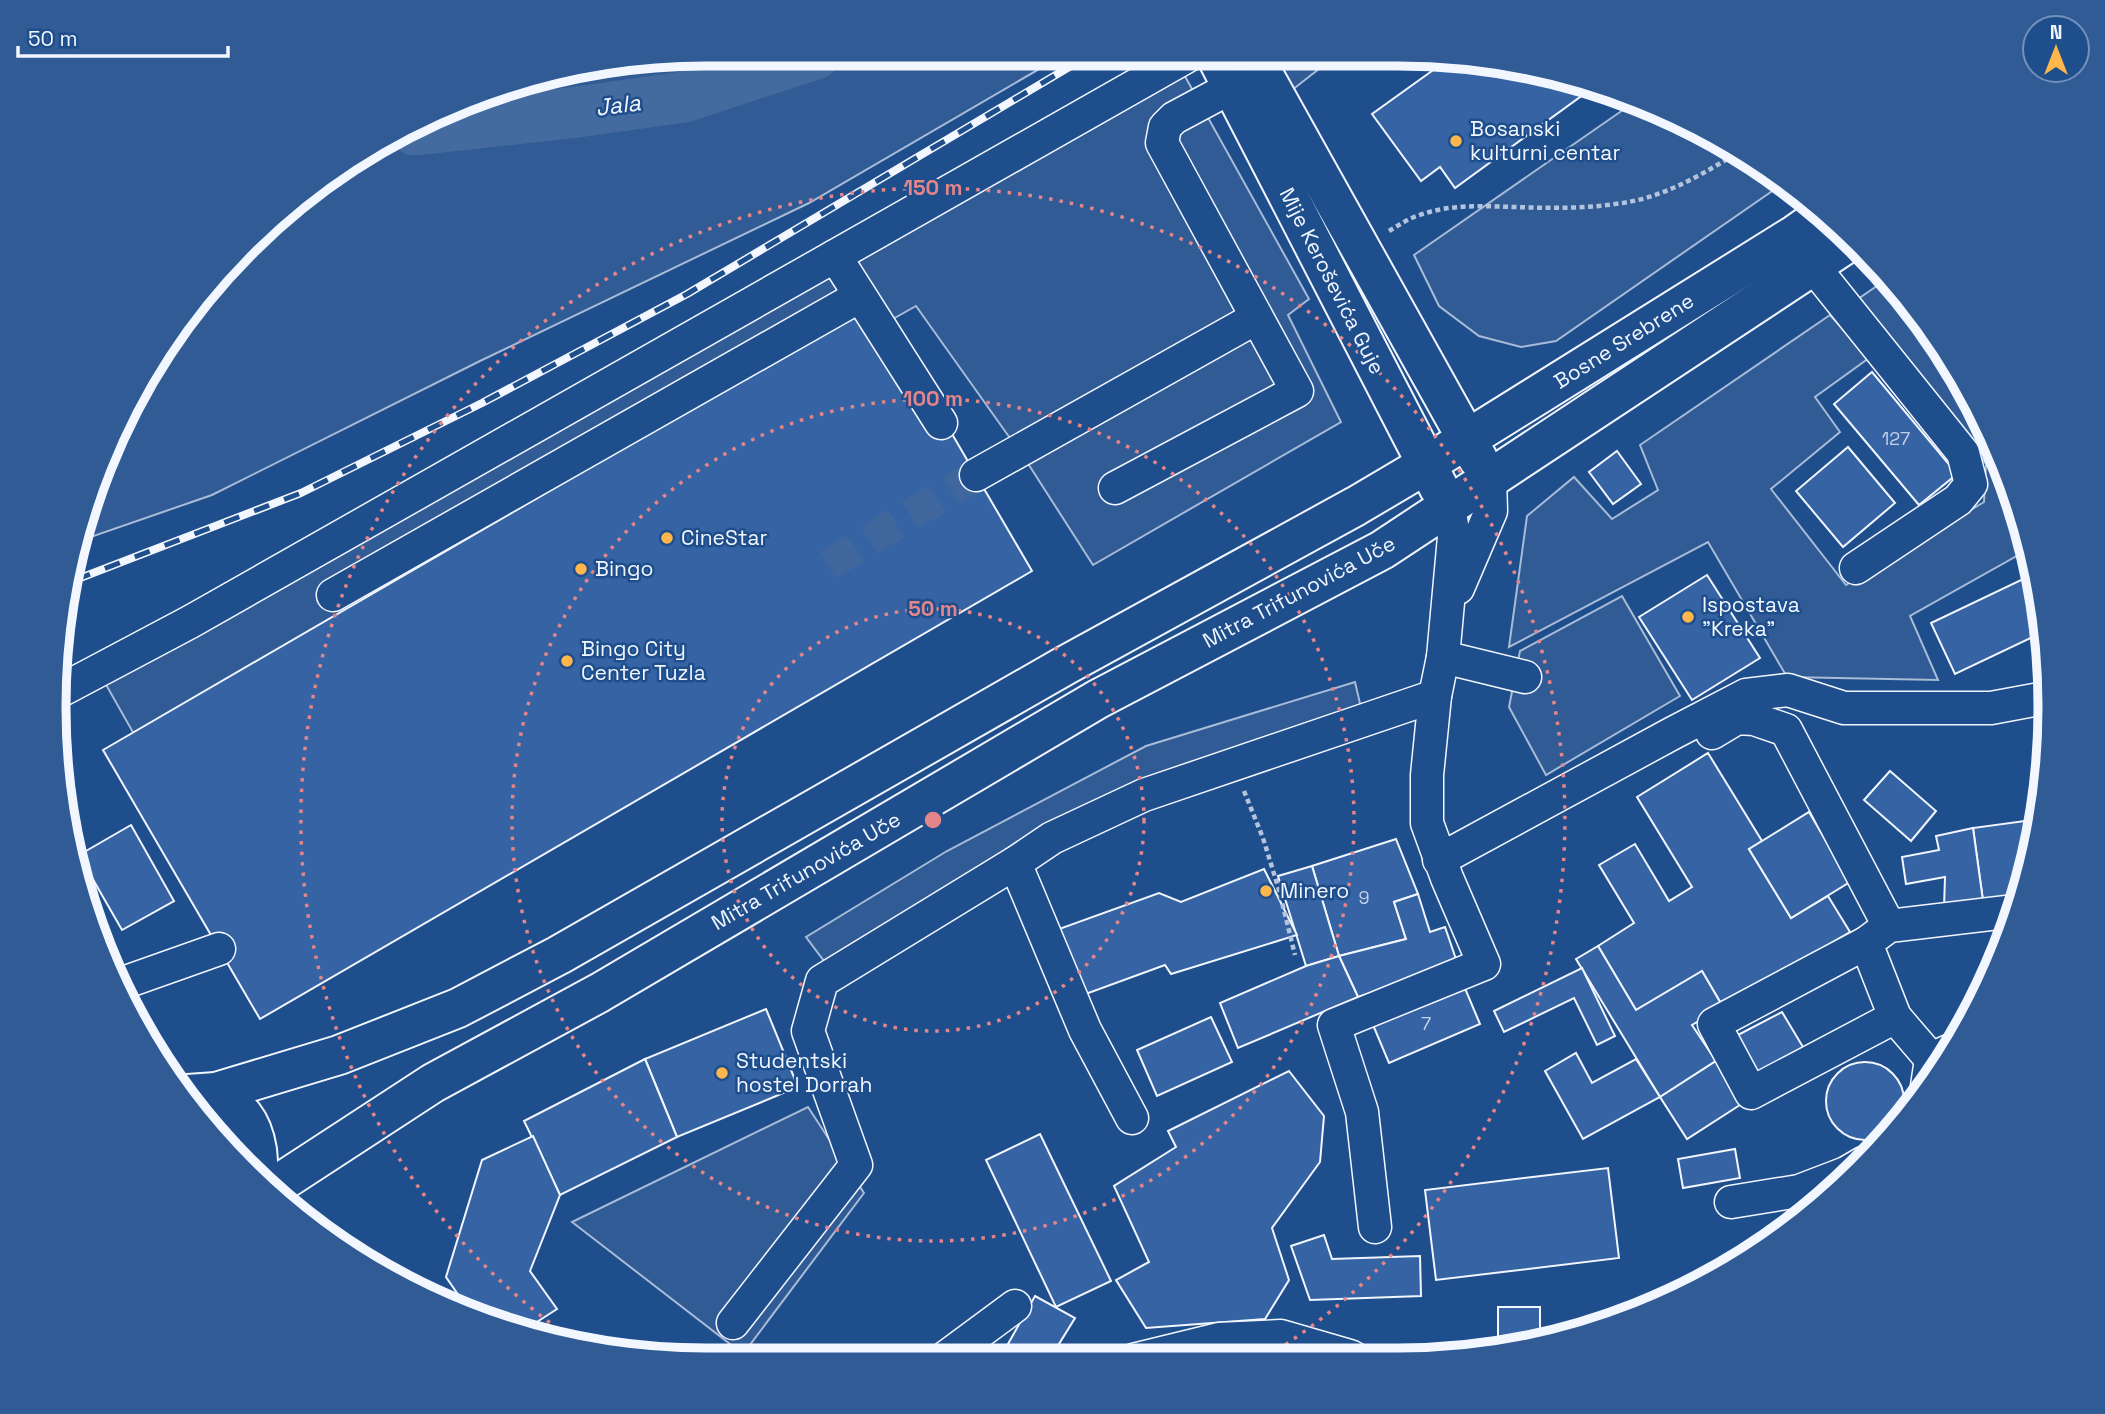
<svg xmlns="http://www.w3.org/2000/svg" width="2105" height="1414" font-family="'Space Grotesk',sans-serif">
<style>
.built{fill:#305b95;stroke:#a8bbd7;stroke-width:2}
.water{fill:#446ba0;stroke:#a8bbd7;stroke-width:2}
.lines{fill:none;stroke-linecap:round;stroke-linejoin:round}
.river{stroke:#446ba0;stroke-width:51}
.building{fill:#3563a3;stroke:#f2f6ff;stroke-width:2}
.minor-tunnel{stroke:#3f679d;stroke-width:32;stroke-dasharray:32 16;stroke-linecap:butt}
.minor-casing{stroke:#f2f6ff;stroke-width:35}
.major-casing{stroke:#f2f6ff;stroke-width:42}
.path{stroke:#b3c4dc;stroke-width:4.5;stroke-dasharray:5 3.5;stroke-linecap:butt}
.minor{stroke:#1f4e8c;stroke-width:32}
.major{stroke:#1f4e8c;stroke-width:38}
.rail-casing{stroke:#f2f6ff;stroke-width:8}
.rail{stroke:#1f4e8c;stroke-width:5;stroke-dasharray:16;stroke-linecap:butt}
.ring{fill:none;stroke:#e38589;stroke-width:3.5;stroke-dasharray:3.5 7}
.poi-dot{fill:#ffb74d;stroke:#1f4e8c;stroke-width:2.5}
.labels{text-anchor:middle;stroke-width:5;stroke-linejoin:round;paint-order:stroke}
.number-label{font-size:18px;fill:#c3d1e8}
.poi-label{font-size:21px;fill:#f2f6ff;stroke:#1f4e8c;text-anchor:start}
.street-label{font-size:21px;fill:#f2f6ff;stroke:#1f4e8c}
.water-label{font-size:23px;font-style:italic;fill:#f2f6ff;stroke:#1f4e8c}
.rim{fill:none;stroke:#f2f6ff;stroke-width:9}
.centre{fill:#e38589;stroke:#1f4e8c;stroke-width:3.5}
.ring-label{font-size:21px;text-anchor:middle;font-weight:bold;fill:#e38589;stroke:#1f4e8c;stroke-width:5;stroke-linejoin:round;paint-order:stroke}
</style>
<rect width="100%" height="100%" fill="#1f4e8c"/>
<!-- built -->
<g class="built">
<polygon points="707,54 1065,54 809,203 480,361 212,495 85,539 104,458 189,309 344,164 498,89"/>
<polygon points="1252,54 1338,54 1278,101"/>
<polygon points="1177,62 1309,299 1288,315 1341,422 1093,565 1027,462 916,306 139,743 96,667"/>
<polygon points="1633,103 1687,122 1778,187 1556,341 1521,347 1479,336 1439,306 1414,255"/>
<polygon points="1887,279 1941,344 2001,457 2029,549 1910,616 1938,680 1787,677 1708,542 1509,647 1527,516 1574,477 1612,519 1658,490 1640,445 1830,315 1869,358 1815,397 1840,432 1771,489 1846,585 1984,502 1986,464 1858,299"/>
<polygon points="1622,596 1680,696 1546,775 1509,707 1520,651"/>
<polygon points="1355,682 1362,712 1208,767 830,969 806,937 947,851 1146,746"/>
<polygon points="808,1107 864,1193 743,1354 572,1222"/>
</g>
<!-- water -->
<polygon class="water" points="710,54 825,54 712,95 697,61"/>
<g class="lines">
<!-- river -->
<polyline class="river" points="415,130 570,113 684,97 815,54"/>
</g>
<!-- building -->
<g class="building">
<polygon points="1440,58 1525,67 1591,89 1455,188 1440,167 1421,181 1372,114 1443,63"/>
<polygon points="875,302 1032,571 260,1019 103,750"/>
<polygon points="1872,372 1957,474 1919,505 1834,404"/>
<polygon points="1848,447 1895,503 1843,547 1796,491"/>
<polygon points="1617,451 1641,484 1613,504 1589,472"/>
<polygon points="2036,573 2043,632 1955,674 1931,623"/>
<polygon points="1707,575 1760,658 1692,700 1639,617"/>
<polygon points="1708,753 1762,841 1749,849 1791,918 1828,896 1850,932 1723,1007 1702,971 1636,1010 1598,946 1634,923 1599,865 1635,844 1669,901 1692,887 1637,797"/>
<polygon points="1890,771 1936,811 1911,841 1864,800"/>
<polygon points="1809,812 1850,882 1791,918 1749,849"/>
<polygon points="2040,819 2038,834 2017,904 1984,908 1973,828"/>
<polygon points="131,825 174,901 122,930 79,855"/>
<polygon points="1973,828 1984,908 1944,908 1945,877 1906,884 1902,857 1939,850 1936,836"/>
<polygon points="1396,839 1418,894 1394,902 1406,939 1339,956 1312,866"/>
<polygon points="1312,866 1339,956 1306,966 1278,876"/>
<polygon points="1264,869 1297,935 1171,974 1165,965 1083,995 1059,929 1159,893 1181,902"/>
<polygon points="1418,894 1430,932 1445,927 1458,965 1358,997 1339,956 1406,939 1394,902"/>
<polygon points="1598,946 1636,1010 1702,971 1723,1007 1692,1025 1716,1061 1660,1097 1576,959"/>
<polygon points="1339,956 1358,997 1238,1048 1220,1003 1306,966"/>
<polygon points="1582,968 1615,1036 1597,1045 1574,998 1504,1032 1494,1011"/>
<polygon points="1464,986 1480,1024 1389,1063 1373,1025"/>
<polygon points="766,1009 798,1087 677,1137 645,1059"/>
<polygon points="1782,1012 1806,1052 1758,1076 1736,1036"/>
<polygon points="1211,1017 1232,1062 1157,1096 1137,1050"/>
<polygon points="1576,1053 1592,1083 1636,1059 1660,1097 1583,1139 1545,1071"/>
<polygon points="645,1059 677,1137 560,1195 524,1121"/>
<polygon points="1716,1061 1743,1103 1687,1139 1660,1097"/>
<circle cx="1865" cy="1101" r="39"/>
<polygon points="1289,1071 1324,1116 1320,1162 1272,1228 1289,1280 1265,1319 1146,1328 1116,1280 1149,1262 1114,1186 1176,1147 1168,1131"/>
<polygon points="1040,1134 1111,1281 1056,1307 986,1160"/>
<polygon points="533,1136 560,1195 530,1271 557,1309 526,1329 468,1309 446,1277 482,1160"/>
<polygon points="1735,1149 1740,1178 1683,1188 1678,1159"/>
<polygon points="1608,1168 1619,1258 1436,1280 1425,1190"/>
<polygon points="1324,1235 1332,1259 1420,1256 1421,1296 1310,1300 1291,1246"/>
<polygon points="1035,1296 1075,1318 1054,1352 1030,1357 1008,1344"/>
<polygon points="1498,1307 1540,1307 1540,1343 1498,1344"/>
<polygon points="1428,1351 1465,1353 1427,1357"/>
</g>
<g class="lines">
<!-- minor-tunnel -->
<polyline class="minor-tunnel" points="828,565 976,475"/>
<defs>
<g id="minor">
<polyline points="835,256 941,423"/>
<polyline points="1813,266 1963,453 1971,484 1958,500 1856,568"/>
<polyline points="976,475 1256,318"/>
<polyline points="1115,488 1297,391 1162,143 1165,127 1174,118 1232,87"/>
<polyline points="1458,588 1491,511 1490,479"/>
<polyline points="333,595 860,296"/>
<polyline points="1443,657 1525,677"/>
<polyline points="58,692 190,622 1191,54"/>
<polyline points="1712,733 1737,718 1754,719 1786,730 1889,926"/>
<polyline points="1439,860 1673,733 1746,695 1788,690 1844,708 1991,708 2050,697"/>
<polyline points="1866,943 1714,1024 1751,1093 1895,1017"/>
<polyline points="123,983 219,949"/>
<polyline points="1951,1050 1931,1059 1895,1017 1866,943 1889,926 2015,911"/>
<polyline points="1927,1086 1931,1059"/>
<polyline points="1132,1118 1085,1030 1015,863 1052,838 1144,795 1435,696"/>
<polyline points="1731,1202 1799,1191 1846,1173 1865,1162"/>
<polyline points="1375,1227 1362,1112 1334,1025 1484,964 1447,878 1427,823 1427,775 1435,696 1443,657 1454,537 1449,507"/>
<polyline points="733,1323 856,1165 808,1031 822,981 1015,863"/>
<polyline points="942,1360 1015,1306"/>
<polyline points="1133,1360 1219,1339 1281,1336 1350,1356 1357,1360"/>
</g>
<g id="major">
<polyline points="1215,54 1439,488"/>
<polyline points="1252,54 1478,459"/>
<path d="M216 1092C240 1110 252 1119 257 1150 258 1160 259 1168 258 1178"/>
<polyline points="188,1094 216,1092 339,1055 458,1008 559,955 1066,665 1356,506 1427,464 1796,234 1820,217"/>
<polyline points="272,1188 433,1083 599,993 1098,699 1382,550 1852,240"/>
</g>
</defs>
<!-- minor casing -->
<use href="#minor" class="minor-casing"/>
<!-- major casing -->
<use href="#major" class="major-casing"/>
<!-- path -->
<g class="path">
<path d="M1389 231C1398 226 1407 219 1417 216 1448 204 1481 206 1513 207 1547 208 1581 209 1615 204 1660 199 1696 178 1734 155"/>
<polyline points="1244,791 1263,838 1279,890 1295,955"/>
</g>
<!-- minor -->
<use href="#minor" class="minor"/>
<!-- major -->
<use href="#major" class="major"/>
<defs>
<polyline id="rail" points="75,580 301,493 482,403 687,294 1091,54"/>
</defs>
<!-- rail casing -->
<use href="#rail" class="rail-casing"/>
<!-- rail -->
<use href="#rail" class="rail"/>
</g>
<!-- distance rings -->
<g class="ring">
<circle cx="933" cy="820" r="211"/>
<circle cx="933" cy="820" r="421"/>
<path d="M584 1347A632 632 0 1 1 1263 1359"/>
</g>
<!-- markers -->
<g class="poi-dot">
<circle cx="1456" cy="141" r="7"/>
<circle cx="667" cy="538" r="7"/>
<circle cx="581" cy="569" r="7"/>
<circle cx="1688" cy="617" r="7"/>
<circle cx="567" cy="661" r="7"/>
<circle cx="1266" cy="891" r="7"/>
<circle cx="722" cy="1073" r="7"/>
</g>
<g class="labels">
<!-- number labels -->
<g class="number-label">
<text x="1896" y="445">127</text>
<text x="1364" y="904">9</text>
<text x="1426" y="1030">7</text>
</g>
<!-- poi labels -->
<g class="poi-label">
<text x="1470" y="136">Bosanski<tspan x="1470" dy="24">kulturni centar</tspan></text>
<text x="681" y="545">CineStar</text>
<text x="595" y="576">Bingo</text>
<text x="1702" y="612">Ispostava<tspan x="1702" dy="24">"Kreka"</tspan></text>
<text x="581" y="656">Bingo City<tspan x="581" dy="24">Center Tuzla</tspan></text>
<text x="1280" y="898">Minero</text>
<text x="736" y="1068">Studentski<tspan x="736" dy="24">hostel Dorrah</tspan></text>
</g>
<!-- street labels -->
<g class="street-label">
<text transform="translate(1332 281) rotate(63)" y="7">Mije Keroševića Guje</text>
<text transform="translate(1624 341) rotate(-32)" y="7">Bosne Srebrene</text>
<text transform="translate(1299 592) rotate(-28)" y="7">Mitra Trifunovića Uče</text>
<text transform="translate(806 871) rotate(-30)" y="7">Mitra Trifunovića Uče</text>
</g>
<!-- water labels -->
<g class="water-label">
<text transform="translate(618 105) rotate(-7)" y="8">Jala</text>
</g>
</g>
<!-- crop -->
<path d="M0 0H2105V1414H0ZM706 66H1398A640 640 0 0 1 2038 706V708A640 640 0 0 1 1398 1348H706A640 640 0 0 1 66 708V706A640 640 0 0 1 706 66Z" fill="#305b95" fill-rule="evenodd"/>
<path class="rim" d="M706 66H1398A640 640 0 0 1 2038 706V708A640 640 0 0 1 1398 1348H706A640 640 0 0 1 66 708V706A640 640 0 0 1 706 66Z"/>
<circle cx="933" cy="820" r="10" class="centre"/>
<g class="ring-label">
<text x="933" y="195">150 m</text>
<text x="933" y="406">100 m</text>
<text x="933" y="616">50 m</text>
</g>
<!-- north arrow -->
<g transform="translate(2056 49)"><circle r="33" fill="#1f4e8c" stroke="#7391ba" stroke-width="2"/>
<path d="M0-5L12 26L0 18L-12 26Z" fill="#ffb74d"/>
<text y="-10" font-size="19" font-weight="bold" text-anchor="middle" fill="#f2f6ff">N</text>
</g>
<!-- scale -->
<path d="M18 46v10h210v-10" fill="none" stroke="#f2f6ff" stroke-width="3.5"/>
<text x="28" y="46" font-size="21" fill="#f2f6ff" stroke="#1f4e8c" stroke-width="5" paint-order="stroke">50 m</text>
</svg>
